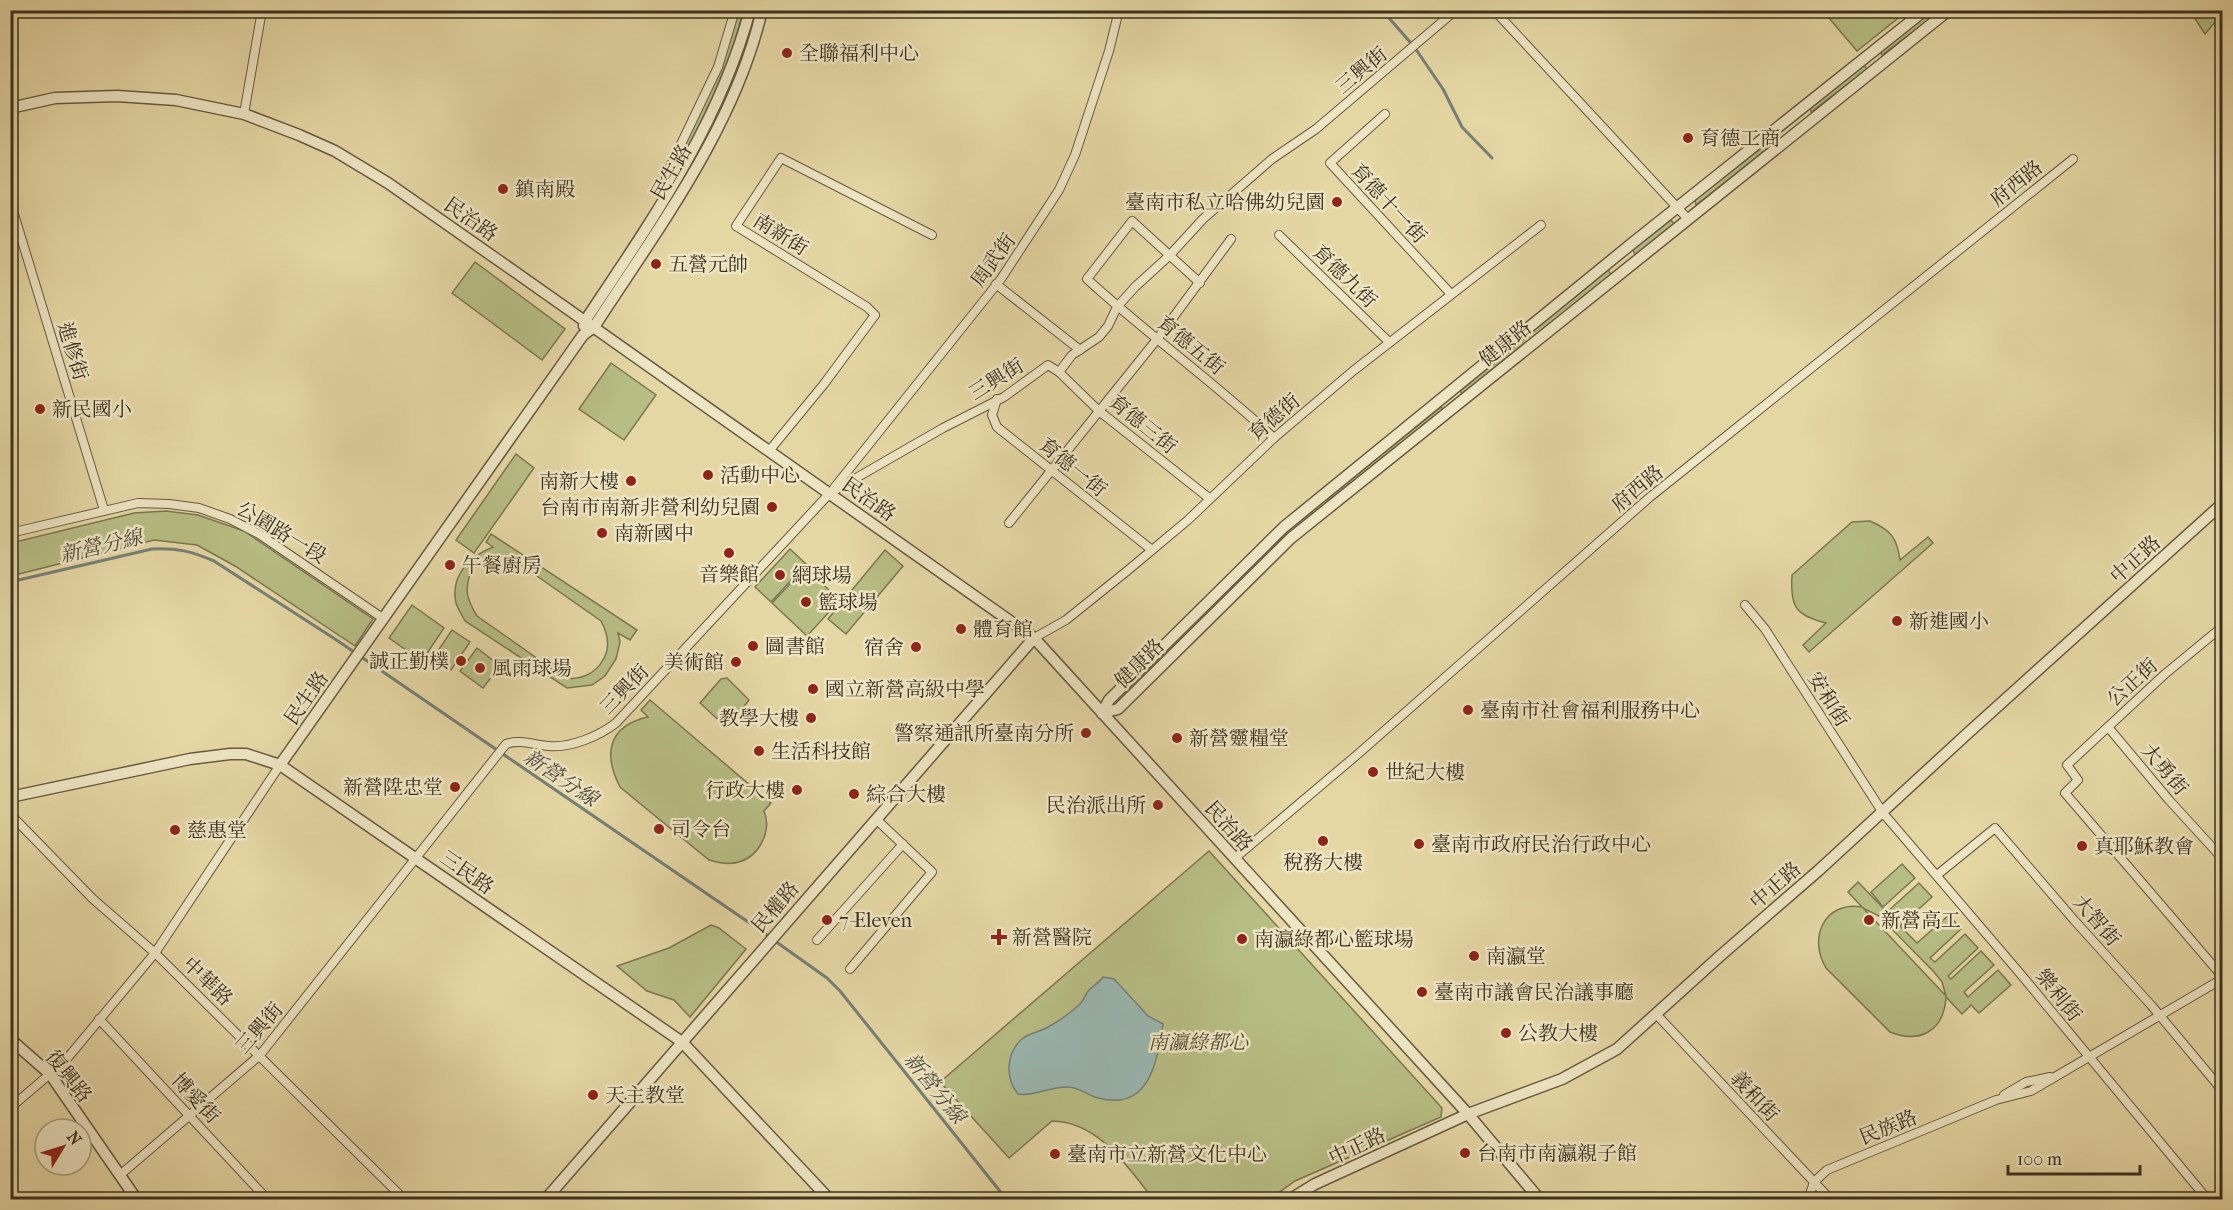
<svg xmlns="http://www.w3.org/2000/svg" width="2233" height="1210" font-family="'IM FELL French Canon','Noto Serif TC',serif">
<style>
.green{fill:#b7be84;stroke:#7a7752;stroke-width:1.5;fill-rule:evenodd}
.water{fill:#9ab7b1;stroke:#758177;stroke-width:1.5}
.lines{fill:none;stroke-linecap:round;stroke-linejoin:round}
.stream{stroke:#758177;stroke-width:3}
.minor-casing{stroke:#675a41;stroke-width:10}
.tertiary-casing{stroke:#675a41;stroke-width:13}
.minor{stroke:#eee5c4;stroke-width:8}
.tertiary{stroke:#eee5c4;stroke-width:10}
.poi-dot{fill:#8f2418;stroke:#eee5c4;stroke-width:2}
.labels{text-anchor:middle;stroke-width:5;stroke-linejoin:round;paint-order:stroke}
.poi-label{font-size:20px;fill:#3d3020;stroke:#eee5c4;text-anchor:start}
.street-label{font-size:20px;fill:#3d3020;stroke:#eee5c4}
.park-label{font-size:20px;font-style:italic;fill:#554c34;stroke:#eee5c4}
.water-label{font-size:21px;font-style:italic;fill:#504b3d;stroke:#eee5c4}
</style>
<rect width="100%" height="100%" fill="#e5d7a4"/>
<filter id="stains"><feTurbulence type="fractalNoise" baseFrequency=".00333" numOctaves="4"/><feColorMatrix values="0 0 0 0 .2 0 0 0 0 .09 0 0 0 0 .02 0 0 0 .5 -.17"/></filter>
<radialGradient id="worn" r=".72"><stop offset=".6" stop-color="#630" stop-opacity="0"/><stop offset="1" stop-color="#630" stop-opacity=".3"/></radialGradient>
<!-- green -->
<g class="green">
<path d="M738 11H743C732 63 707 114 682 161L678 162 676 158Z"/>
<polygon points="1823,11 1907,11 1857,51"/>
<polygon points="1928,13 1931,18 1882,55 1880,52"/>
<polygon points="2222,14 2205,34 2194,17"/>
<polygon points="1864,65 1867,69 1811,112 1810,107"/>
<polygon points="1773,139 1776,142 1696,205 1695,200"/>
<polygon points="1671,220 1674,224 1637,254 1635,254 1633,250"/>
<polygon points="475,262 565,329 542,360 452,293"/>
<polygon points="1608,269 1611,275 1463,394 1460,391"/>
<polygon points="611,363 656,395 624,440 579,409"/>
<polygon points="1441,407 1444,410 1328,501 1327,497"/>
<polygon points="516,454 534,468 474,553 456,540"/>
<polygon points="166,511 198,515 244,531 373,619 355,646 235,566 197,545 154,540 11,576 11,543 134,513"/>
<polygon points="1311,511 1313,514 1117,702 1115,700 1285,530"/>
<path d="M1870 521C1891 530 1897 538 1900 560L1928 537 1933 543 1809 652 1803 645 1826 623C1796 615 1790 608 1792 575L1852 522Z"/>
<path d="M491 534 637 630 630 640 618 633 620 642 616 659 605 676 592 685 567 688 465 621C462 615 458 609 456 603 450 575 470 556 493 547L486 542ZM501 558 514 560 601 621C608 634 611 647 603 660 596 673 579 682 564 677 556 674 548 665 541 661 520 646 498 631 477 616 466 598 464 589 472 569L488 559Z"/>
<polygon points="790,549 806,564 771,602 755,587"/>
<polygon points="885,550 903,566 846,634 828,619"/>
<polygon points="805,568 840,600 807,636 772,603"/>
<polygon points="412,605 444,628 422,661 389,638"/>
<polygon points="452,630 470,642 451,670 433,658"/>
<polygon points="477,648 500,666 483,688 460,671"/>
<polygon points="727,678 749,700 727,728 700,703 721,679"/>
<path d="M650 700 771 803 764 811C772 830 760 856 739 862 728 865 720 863 709 860L620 787C603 754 608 726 648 717L641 710Z"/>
<path d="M1209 851 1442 1108 1441 1117 1295 1181 1270 1199H1153C1127 1166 1099 1122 1052 1121L1009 1158 940 1082Z"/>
<polygon points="1902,864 1915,878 1883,907 1871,892"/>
<path d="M1858 882 1887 912 1919 883 1932 897 1900 926 1917 943 1949 915 1961 929 1930 958 1935 962 1965 934 1978 948 1948 976 1951 979 1981 951 1994 965 1964 992 1968 997 1998 970 2011 985 1979 1013 1971 1005 1962 1014 1946 997C1944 1031 1920 1044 1890 1032L1826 968C1808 938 1824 901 1862 907L1848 892ZM1863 908 1879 916 1934 972 1942 982 1946 996Z"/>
<polygon points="711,925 719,928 746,949 690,1017 674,1000 647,991 617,966 669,948"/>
</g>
<!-- water -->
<path class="water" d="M1103 977 1114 979 1148 1016 1163 1024C1157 1061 1150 1112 1098 1098 1088 1095 1078 1087 1068 1087 1050 1086 1035 1097 1018 1094 1005 1078 1006 1053 1022 1039 1029 1033 1040 1032 1048 1027 1058 1022 1070 1013 1079 1005 1084 1001 1085 994 1089 990 1094 985 1099 983 1103 977Z"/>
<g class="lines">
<!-- stream -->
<g class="stream">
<polyline points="1382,10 1410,42"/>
<polyline points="1415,48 1443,89 1462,127 1492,158"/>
<path d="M10 582 152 549C177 548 191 551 214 561L338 641 770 937"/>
<polyline points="775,941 827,978 840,991 1007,1200"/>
</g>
<defs>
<g id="minor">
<polyline points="1494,10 1687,218"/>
<polyline points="244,114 262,10"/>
<polyline points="1385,114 1330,163 1451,294"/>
<polyline points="667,194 666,178 670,167 718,67 735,10"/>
<polyline points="10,201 104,510"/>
<polyline points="1279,235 1389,342"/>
<path d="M1200 283 1132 221 1087 279C1147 334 1214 382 1274 438"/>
<polyline points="996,284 1080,350"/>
<polyline points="1059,372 1099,411 1209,498"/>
<polyline points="997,399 992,415 997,427 1152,550"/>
<polyline points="769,451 824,384 875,315 867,307 736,226 781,158 932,235"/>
<polyline points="834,488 1001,279 1059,190 1075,155 1109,51 1119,10"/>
<polyline points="1009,523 1158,338 1231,239"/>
<polyline points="10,533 138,503 169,504 199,508 230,519 259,534 384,619"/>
<polyline points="1745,605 1765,629 1883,813 2018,971 2208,1200"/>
<polyline points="2222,627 2165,674 2067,765 2078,780 2065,793 2222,976"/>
<polyline points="1034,638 1066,620 1127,571 1188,520 1274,438 1353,371 1541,225"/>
<polyline points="2108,727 2169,800 2222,858"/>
<polyline points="10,814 93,899 155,953 405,1200"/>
<polyline points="1235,858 1358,754 1650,497 2073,159"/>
<polyline points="1937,875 1995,828 2074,920 2151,1005 2222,1090"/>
<polyline points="817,940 903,844"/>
<polyline points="850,969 932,872 877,820"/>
<polyline points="1656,1014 1831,1200"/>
<polyline points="99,1019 268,1200"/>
<polyline points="2004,1095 2026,1082 2050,1077"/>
<polyline points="10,1108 65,1061 155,953 280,765"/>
<path d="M120 1175 260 1055 506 744C519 739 535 745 549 746 571 748 599 736 616 723L830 493 943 428 1004 397 1048 365 1059 372 1072 355 1099 337 1108 326 1117 307 1135 287 1170 255 1203 219 1272 159 1316 129 1456 10"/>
<polyline points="1806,1200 1809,1197 1814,1182 1827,1170 1996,1100 2031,1091 2222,979"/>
</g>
<g id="tertiary">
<polyline points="10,108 55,98 117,96 176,100 244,114 299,135 335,151 388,183 518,274 1034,638 1468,1114 1540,1200"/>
<path d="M584 326 585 321C650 223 719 126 750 10"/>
<polyline points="1102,713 1118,709 1291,538 1949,10"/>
<polyline points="1102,713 1109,700 1284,527 1630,245 1925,10"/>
<path d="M280 765 583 335 594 327C658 228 735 127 762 10"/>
<polyline points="10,797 190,759 230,754 246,754 280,765 682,1042 830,1200"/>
<polyline points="10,1039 50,1074 137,1200"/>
<polyline points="545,1200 1034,638"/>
<polyline points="1289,1200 1315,1184 1468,1114 1562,1079 1617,1049 1720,956 1818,871 1968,733 2222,504"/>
</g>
</defs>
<!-- minor casing -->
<use href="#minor" class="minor-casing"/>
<!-- tertiary casing -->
<use href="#tertiary" class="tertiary-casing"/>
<!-- minor -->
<use href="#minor" class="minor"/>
<!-- tertiary -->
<use href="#tertiary" class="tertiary"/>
</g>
<!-- markers -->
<g class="poi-dot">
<circle cx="787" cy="53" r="6"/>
<circle cx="1688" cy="138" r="6"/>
<circle cx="503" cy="189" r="6"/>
<circle cx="1337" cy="202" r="6"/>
<circle cx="656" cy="264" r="6"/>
<circle cx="40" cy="409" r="6"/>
<circle cx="708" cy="475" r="6"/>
<circle cx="631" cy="481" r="6"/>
<circle cx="772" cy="507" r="6"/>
<circle cx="602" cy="533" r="6"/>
<circle cx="729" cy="553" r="6"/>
<circle cx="450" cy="565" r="6"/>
<circle cx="780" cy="575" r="6"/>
<circle cx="806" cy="602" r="6"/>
<circle cx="1897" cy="621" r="6"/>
<circle cx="961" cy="629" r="6"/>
<circle cx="753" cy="646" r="6"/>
<circle cx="916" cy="647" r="6"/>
<circle cx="461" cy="661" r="6"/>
<circle cx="736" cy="662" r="6"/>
<circle cx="480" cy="668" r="6"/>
<circle cx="813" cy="689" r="6"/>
<circle cx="1468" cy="710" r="6"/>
<circle cx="811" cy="718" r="6"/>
<circle cx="1086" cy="733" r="6"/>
<circle cx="1177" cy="738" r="6"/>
<circle cx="759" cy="751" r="6"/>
<circle cx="1373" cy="772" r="6"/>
<circle cx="455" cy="787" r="6"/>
<circle cx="797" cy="790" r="6"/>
<circle cx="854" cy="794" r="6"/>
<circle cx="1158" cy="805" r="6"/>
<circle cx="659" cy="829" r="6"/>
<circle cx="175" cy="830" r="6"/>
<circle cx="1323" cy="841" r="6"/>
<circle cx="1419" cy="844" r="6"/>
<circle cx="2082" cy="846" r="6"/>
<circle cx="827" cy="920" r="6"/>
<circle cx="1869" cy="920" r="6"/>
<path d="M996 928h6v6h6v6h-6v6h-6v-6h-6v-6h6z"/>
<circle cx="1242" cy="939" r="6"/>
<circle cx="1474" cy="956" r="6"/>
<circle cx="1422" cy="992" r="6"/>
<circle cx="1506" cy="1033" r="6"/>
<circle cx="593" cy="1095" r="6"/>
<circle cx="1465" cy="1153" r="6"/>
<circle cx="1055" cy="1154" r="6"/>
</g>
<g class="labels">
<!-- poi labels -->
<g class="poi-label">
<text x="799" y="60">全聯福利中心</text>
<text x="1700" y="145">育德工商</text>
<text x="515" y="196">鎮南殿</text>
<text x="1325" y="209" text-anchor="end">臺南市私立哈佛幼兒園</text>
<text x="668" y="271">五營元帥</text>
<text x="52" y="416">新民國小</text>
<text x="720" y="482">活動中心</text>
<text x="619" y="488" text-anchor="end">南新大樓</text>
<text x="760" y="514" text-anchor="end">台南市南新非營利幼兒園</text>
<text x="614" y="540">南新國中</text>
<text x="462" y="572">午餐廚房</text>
<text x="729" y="581" text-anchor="middle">音樂館</text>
<text x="792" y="582">網球場</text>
<text x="818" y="609">籃球場</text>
<text x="1909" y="628">新進國小</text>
<text x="973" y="636">體育館</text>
<text x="765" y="653">圖書館</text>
<text x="904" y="654" text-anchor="end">宿舍</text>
<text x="449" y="668" text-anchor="end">誠正勤樸</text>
<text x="724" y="669" text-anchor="end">美術館</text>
<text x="492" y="675">風雨球場</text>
<text x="825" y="696">國立新營高級中學</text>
<text x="1480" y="717">臺南市社會福利服務中心</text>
<text x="799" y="725" text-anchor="end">教學大樓</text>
<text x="1074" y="740" text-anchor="end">警察通訊所臺南分所</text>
<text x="1189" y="745">新營靈糧堂</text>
<text x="771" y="758">生活科技館</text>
<text x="1385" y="779">世紀大樓</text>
<text x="443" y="794" text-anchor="end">新營陞忠堂</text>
<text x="785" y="797" text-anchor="end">行政大樓</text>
<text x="866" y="801">綜合大樓</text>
<text x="1146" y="812" text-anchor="end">民治派出所</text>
<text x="671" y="836">司令台</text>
<text x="187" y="837">慈惠堂</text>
<text x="1431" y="851">臺南市政府民治行政中心</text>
<text x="2094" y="853">真耶穌教會</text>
<text x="1323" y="869" text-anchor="middle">稅務大樓</text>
<text x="839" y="927">7-Eleven</text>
<text x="1881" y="927">新營高工</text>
<text x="1012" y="944">新營醫院</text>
<text x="1254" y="946">南瀛綠都心籃球場</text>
<text x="1486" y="963">南瀛堂</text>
<text x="1434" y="999">臺南市議會民治議事廳</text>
<text x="1518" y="1040">公教大樓</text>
<text x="605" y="1102">天主教堂</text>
<text x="1477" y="1160">台南市南瀛親子館</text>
<text x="1067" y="1161">臺南市立新營文化中心</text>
</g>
<!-- street labels -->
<g class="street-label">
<text transform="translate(1361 70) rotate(-40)" y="7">三興街</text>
<text transform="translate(671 172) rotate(-60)" y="7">民生路</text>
<text transform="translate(2016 183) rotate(-39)" y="7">府西路</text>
<text transform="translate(1389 203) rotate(47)" y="7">育德十一街</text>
<text transform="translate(471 219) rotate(35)" y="7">民治路</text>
<text transform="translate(781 234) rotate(32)" y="7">南新街</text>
<text transform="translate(993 260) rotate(-54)" y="7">周武街</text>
<text transform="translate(1345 276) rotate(44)" y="7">育德九街</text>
<text transform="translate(1505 343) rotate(-39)" y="7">健康路</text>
<text transform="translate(1191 345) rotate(39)" y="7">育德五街</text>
<text transform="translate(73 351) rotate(73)" y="7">進修街</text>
<text transform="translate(996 379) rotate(-32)" y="7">三興街</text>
<text transform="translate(1274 417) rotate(-41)" y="7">育德街</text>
<text transform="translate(1143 424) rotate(39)" y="7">育德三街</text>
<text transform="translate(1073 467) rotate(39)" y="7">育德一街</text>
<text transform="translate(1637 488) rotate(-40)" y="7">府西路</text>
<text transform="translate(869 499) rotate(35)" y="7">民治路</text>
<text transform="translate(282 532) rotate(31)" y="7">公園路一段</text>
<text transform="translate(2135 559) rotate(-42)" y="7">中正路</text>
<text transform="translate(1139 663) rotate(-45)" y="7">健康路</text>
<text transform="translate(2132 682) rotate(-42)" y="7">公正街</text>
<text transform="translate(624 689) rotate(-46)" y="7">三興街</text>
<text transform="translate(306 698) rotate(-55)" y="7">民生路</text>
<text transform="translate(1829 699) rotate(58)" y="7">安和街</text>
<text transform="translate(2165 769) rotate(50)" y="7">大勇街</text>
<text transform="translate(1229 826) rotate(48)" y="7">民治路</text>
<text transform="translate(467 872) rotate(35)" y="7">三民路</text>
<text transform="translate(1775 885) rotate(-41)" y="7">中正路</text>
<text transform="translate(775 907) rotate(-49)" y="7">民權路</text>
<text transform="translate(2097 920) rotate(49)" y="7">大智街</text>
<text transform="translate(208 981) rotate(44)" y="7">中華路</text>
<text transform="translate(2059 995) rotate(51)" y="7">樂利街</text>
<text transform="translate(259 1028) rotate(-49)" y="7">三興街</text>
<text transform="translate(69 1076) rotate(51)" y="7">復興路</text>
<text transform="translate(1755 1096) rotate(47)" y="7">義和街</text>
<text transform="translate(196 1098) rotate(47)" y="7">博愛街</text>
<text transform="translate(1888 1127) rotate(-22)" y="7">民族路</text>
<text transform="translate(1357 1146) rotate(-25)" y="7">中正路</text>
</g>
<!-- park labels -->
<g class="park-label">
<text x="1198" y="1049">南瀛綠都心</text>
</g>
<!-- water labels -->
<g class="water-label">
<text transform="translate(101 546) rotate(-13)" y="7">新營分線</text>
<text transform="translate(561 778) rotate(34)" y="7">新營分線</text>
<text transform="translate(935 1088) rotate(51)" y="7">新營分線</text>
</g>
</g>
<!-- margin -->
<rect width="2233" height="1210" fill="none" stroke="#e5d7a4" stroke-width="36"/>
<rect x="12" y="12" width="2209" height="1186" fill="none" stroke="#3d3020" stroke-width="3"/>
<rect x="18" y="18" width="2197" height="1174" fill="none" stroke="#3d3020" stroke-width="1.5"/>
<!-- north arrow -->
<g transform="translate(63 1147) rotate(52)"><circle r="28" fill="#eee5c4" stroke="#a79d82" stroke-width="1.5"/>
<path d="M0-4.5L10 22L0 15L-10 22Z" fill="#8f2418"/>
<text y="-9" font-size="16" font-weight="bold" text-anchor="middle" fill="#3d3020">N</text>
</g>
<!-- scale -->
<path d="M2008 1165v9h132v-9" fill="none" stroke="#3d3020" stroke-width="3"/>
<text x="2017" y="1165" font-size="18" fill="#3d3020" stroke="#eee5c4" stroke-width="4.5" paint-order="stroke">100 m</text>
<rect width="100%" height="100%" filter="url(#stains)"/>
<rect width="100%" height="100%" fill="url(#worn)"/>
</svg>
